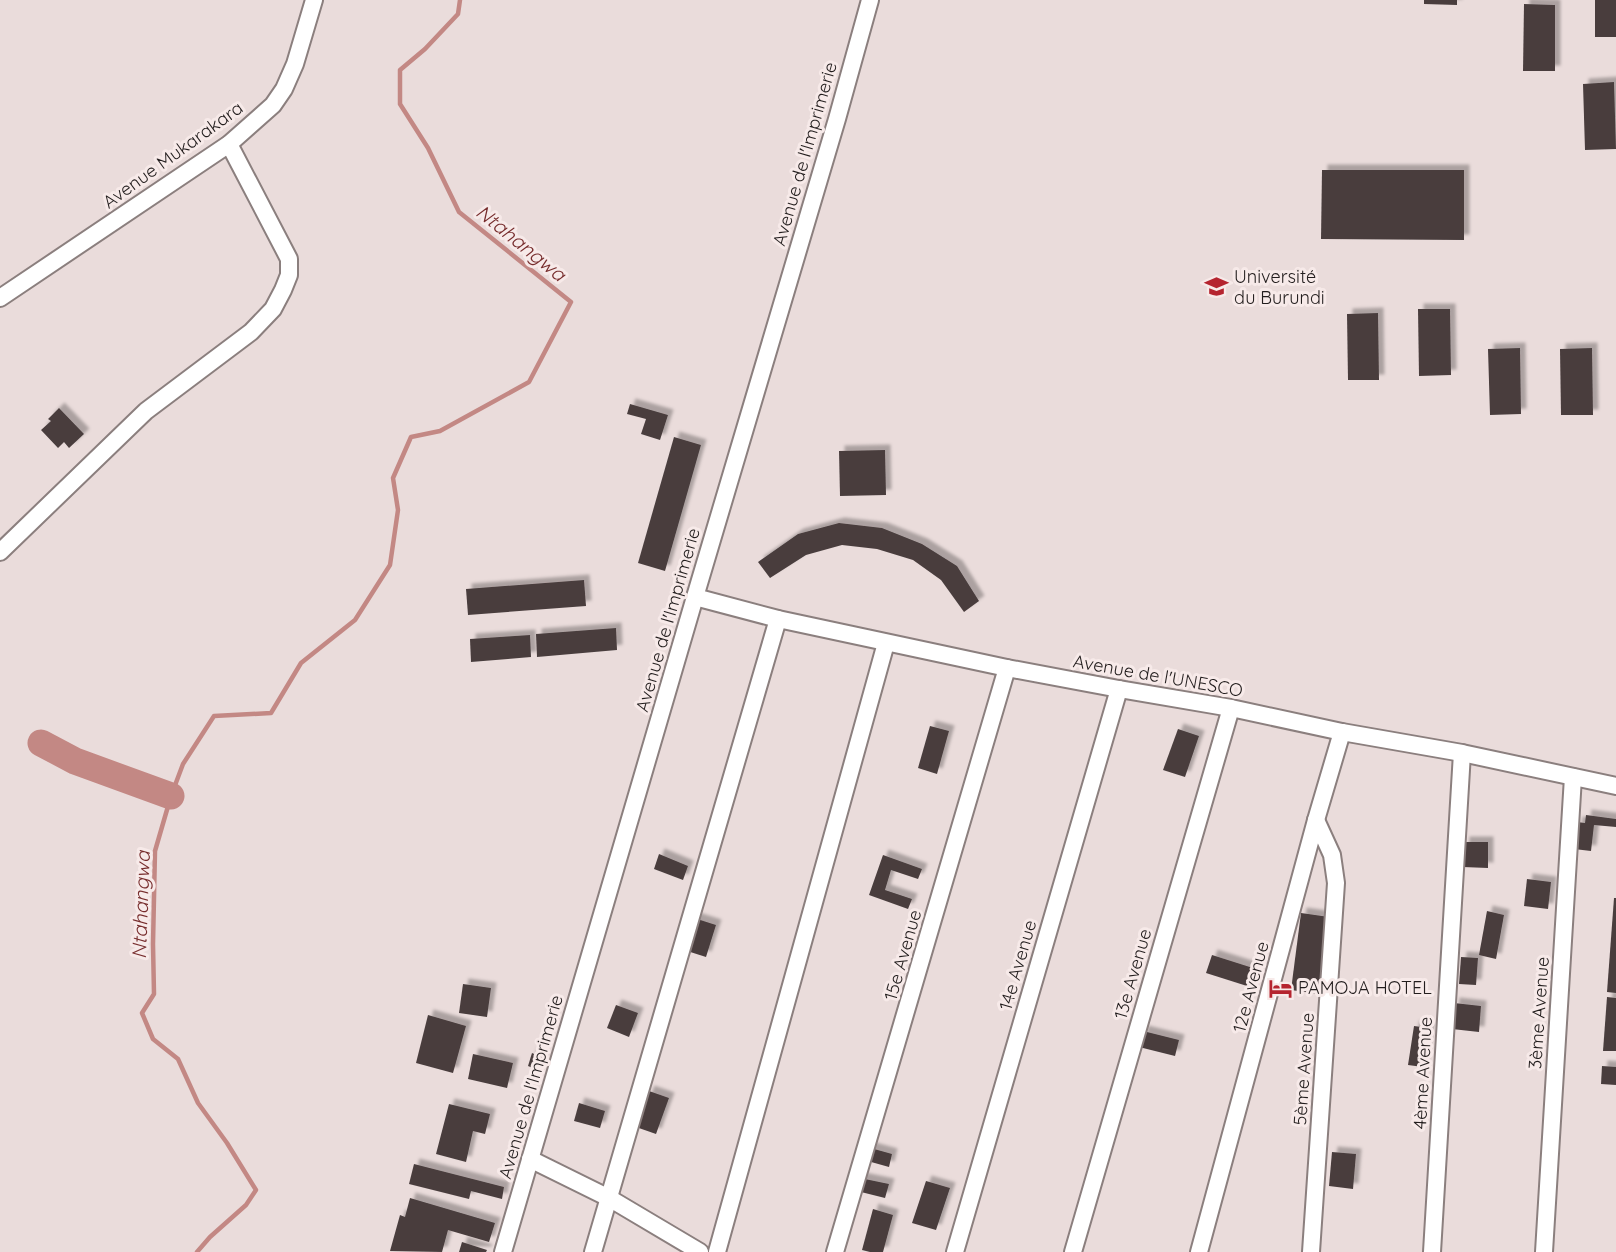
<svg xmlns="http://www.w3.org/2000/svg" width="1616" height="1252" font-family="Quicksand,sans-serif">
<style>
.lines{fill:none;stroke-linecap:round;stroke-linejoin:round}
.stream{stroke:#c38884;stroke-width:4.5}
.river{stroke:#c38884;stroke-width:27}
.building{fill:#493e3e;filter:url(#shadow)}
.minor-casing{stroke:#8b7f7e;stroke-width:20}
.minor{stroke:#fff;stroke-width:16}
.labels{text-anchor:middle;stroke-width:6;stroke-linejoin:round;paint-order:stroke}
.street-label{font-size:18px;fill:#221d1d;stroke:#f7eae9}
.poi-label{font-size:18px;fill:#221d1d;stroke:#f7eae9;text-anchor:start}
.water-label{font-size:20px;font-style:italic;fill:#772d2d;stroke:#f7eae9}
</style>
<defs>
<filter id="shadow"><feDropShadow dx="5.5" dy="-5.5" stdDeviation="1.5" flood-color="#0004"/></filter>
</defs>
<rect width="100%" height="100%" fill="#eadcdb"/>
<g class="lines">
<!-- stream -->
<polyline class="stream" points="197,1252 210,1237 246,1205 256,1190 227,1143 198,1103 178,1059 153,1039 142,1013 154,994 153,944 155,851 171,796 183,764 214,716 271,713 301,663 355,620 390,565 398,510 393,478 411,437 440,431 529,382 571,302 459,212 428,148 400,104 400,70 425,49 458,14 460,0"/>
<!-- river -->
<polyline class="river" points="41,743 75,761 171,796"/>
</g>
<!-- building -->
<g class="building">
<polygon points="1424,0 1457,0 1457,5 1424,4"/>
<rect x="1595" y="0" width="21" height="37"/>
<polygon points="1524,4 1555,5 1555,71 1523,71"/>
<polygon points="1614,82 1616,149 1585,150 1583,84"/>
<polygon points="1322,170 1464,170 1464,240 1321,239"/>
<polygon points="1418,309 1450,309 1451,375 1419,376"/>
<polygon points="1378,313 1379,380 1348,380 1347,314"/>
<polygon points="1520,348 1521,414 1490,415 1488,349"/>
<polygon points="1592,348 1593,415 1561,415 1560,349"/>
<polygon points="630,404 668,415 660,440 641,434 646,419 627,414"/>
<polygon points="59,408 84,434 69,448 64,442 58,448 41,430 51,421 48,419"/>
<polygon points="674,437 701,445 665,571 638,563"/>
<polygon points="885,450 886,495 840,496 839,451"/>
<polygon points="839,523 882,528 922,544 957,566 979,601 964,612 941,580 913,560 877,549 842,545 806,555 770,578 758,562 798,534"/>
<polygon points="584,580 586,606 468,615 466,589"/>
<polygon points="616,628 617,650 537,657 536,634"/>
<polygon points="530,635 531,657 471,662 470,639"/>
<polygon points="930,726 949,731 937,774 918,768"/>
<polygon points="1178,729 1199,736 1185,777 1163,770"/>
<polygon points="1586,815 1616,819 1616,827 1594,825 1591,851 1574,849 1577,822 1585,823"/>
<polygon points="1464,842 1488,842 1488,868 1463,867"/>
<polygon points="659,854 688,866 683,880 654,869"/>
<polygon points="883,855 922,869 918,879 891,870 885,890 912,899 908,909 869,895"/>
<polygon points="1527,879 1551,882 1548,909 1524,906"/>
<polygon points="1614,898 1616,898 1616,993 1607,992"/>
<polygon points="1487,911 1504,915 1496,959 1479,955"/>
<polygon points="1301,913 1329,917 1319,994 1291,990"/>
<polygon points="694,918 716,925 706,957 684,950"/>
<polygon points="1212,955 1253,968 1247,986 1206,973"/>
<polygon points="1461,957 1478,958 1476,985 1459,984"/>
<polygon points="463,984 491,988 487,1017 459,1013"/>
<polygon points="1607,997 1616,998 1616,1051 1603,1051"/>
<polygon points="1454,1003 1481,1006 1479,1032 1452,1029"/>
<polygon points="616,1005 638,1013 629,1037 607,1028"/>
<polygon points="428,1015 466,1026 453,1073 416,1063"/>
<polygon points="1414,1026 1429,1028 1423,1067 1408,1065"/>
<polygon points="1143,1031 1179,1040 1175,1056 1139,1047"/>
<polygon points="532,1053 543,1058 538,1070 528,1066"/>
<polygon points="473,1054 513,1063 507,1088 468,1079"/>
<polygon points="1602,1066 1616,1067 1616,1085 1601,1084"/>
<polygon points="649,1091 669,1098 656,1134 636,1127"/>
<polygon points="579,1103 605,1111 600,1128 574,1121"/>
<polygon points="449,1104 490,1114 485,1134 473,1131 466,1162 436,1154"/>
<polygon points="867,1147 892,1154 889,1167 864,1160"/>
<polygon points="1332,1152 1356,1154 1353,1189 1329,1186"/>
<polygon points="414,1164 504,1187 502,1199 471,1191 469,1199 409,1184"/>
<polygon points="860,1178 889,1184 885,1198 857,1191"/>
<polygon points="926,1181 950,1188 936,1230 912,1223"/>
<polygon points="410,1198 495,1223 489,1242 448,1230 442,1252 390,1251 400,1215 405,1217"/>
<polygon points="873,1209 893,1215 883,1252 870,1252 862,1250"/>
<polygon points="462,1242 487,1250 486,1252 459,1252"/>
</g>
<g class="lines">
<defs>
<g id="minor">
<polyline points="0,298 229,144 273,105 284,89 295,64 314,0"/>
<polyline points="0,552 146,411 251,332 273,309 283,290 289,275 289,259 229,144"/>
<polyline points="695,597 778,619 1007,668 1119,689 1231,708 1342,732 1462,753 1616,786"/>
<polyline points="530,1159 609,1198 700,1252"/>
<polyline points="503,1252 695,597 837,119 870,0"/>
<polyline points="593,1252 778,619"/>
<polyline points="717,1252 886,643"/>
<polyline points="835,1252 1007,668"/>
<polyline points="955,1252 1119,689"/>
<polyline points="1073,1252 1231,708"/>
<polyline points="1199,1252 1316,820 1342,732"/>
<polyline points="1311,1252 1336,883 1332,855 1316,820"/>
<polyline points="1432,1252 1462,753"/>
<polyline points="1544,1252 1573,777"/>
</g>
</defs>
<!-- minor casing -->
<use href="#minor" class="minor-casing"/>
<!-- minor -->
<use href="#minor" class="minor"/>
</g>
<!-- icons -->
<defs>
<symbol id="university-bare" viewBox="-9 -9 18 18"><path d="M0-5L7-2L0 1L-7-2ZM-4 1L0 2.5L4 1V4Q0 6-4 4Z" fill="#b5242f" stroke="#f7eae9" stroke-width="2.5" paint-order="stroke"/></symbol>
<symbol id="hotel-bare" viewBox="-9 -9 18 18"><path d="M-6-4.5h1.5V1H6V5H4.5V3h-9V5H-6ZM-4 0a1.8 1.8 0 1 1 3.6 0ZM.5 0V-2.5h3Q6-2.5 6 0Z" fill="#b5242f" stroke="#f7eae9" stroke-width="2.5" paint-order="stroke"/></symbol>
</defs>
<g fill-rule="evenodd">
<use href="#university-bare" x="1200" y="270" width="33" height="33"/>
<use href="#hotel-bare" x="1264" y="972" width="33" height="33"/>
</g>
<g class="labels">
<!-- street labels -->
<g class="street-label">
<text transform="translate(805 154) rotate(-74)" y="6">Avenue de l'Imprimerie</text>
<text transform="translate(173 155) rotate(-36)" y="6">Avenue Mukarakara</text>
<text transform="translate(668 620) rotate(-74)" y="6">Avenue de l'Imprimerie</text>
<text transform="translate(1158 676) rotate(10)" y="6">Avenue de l'UNESCO</text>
<text transform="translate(903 955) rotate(-74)" y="6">15e Avenue</text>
<text transform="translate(1018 965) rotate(-74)" y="6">14e Avenue</text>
<text transform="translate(1133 974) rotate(-74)" y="6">13e Avenue</text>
<text transform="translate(1251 987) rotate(-75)" y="6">12e Avenue</text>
<text transform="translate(1539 1013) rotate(-86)" y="6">3ème Avenue</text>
<text transform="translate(1304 1069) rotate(-86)" y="6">5ème Avenue</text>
<text transform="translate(1423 1073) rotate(-87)" y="6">4ème Avenue</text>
<text transform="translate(531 1087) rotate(-74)" y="6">Avenue de l'Imprimerie</text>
</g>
<!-- poi labels -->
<g class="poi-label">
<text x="1234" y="283">Université<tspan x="1234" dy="21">du Burundi</tspan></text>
<text x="1298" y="994">PAMOJA HOTEL</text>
</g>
<!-- water labels -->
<g class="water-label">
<text transform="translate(521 243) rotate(39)" y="7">Ntahangwa</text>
<text transform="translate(141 905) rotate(-88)" y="7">Ntahangwa</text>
</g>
</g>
</svg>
